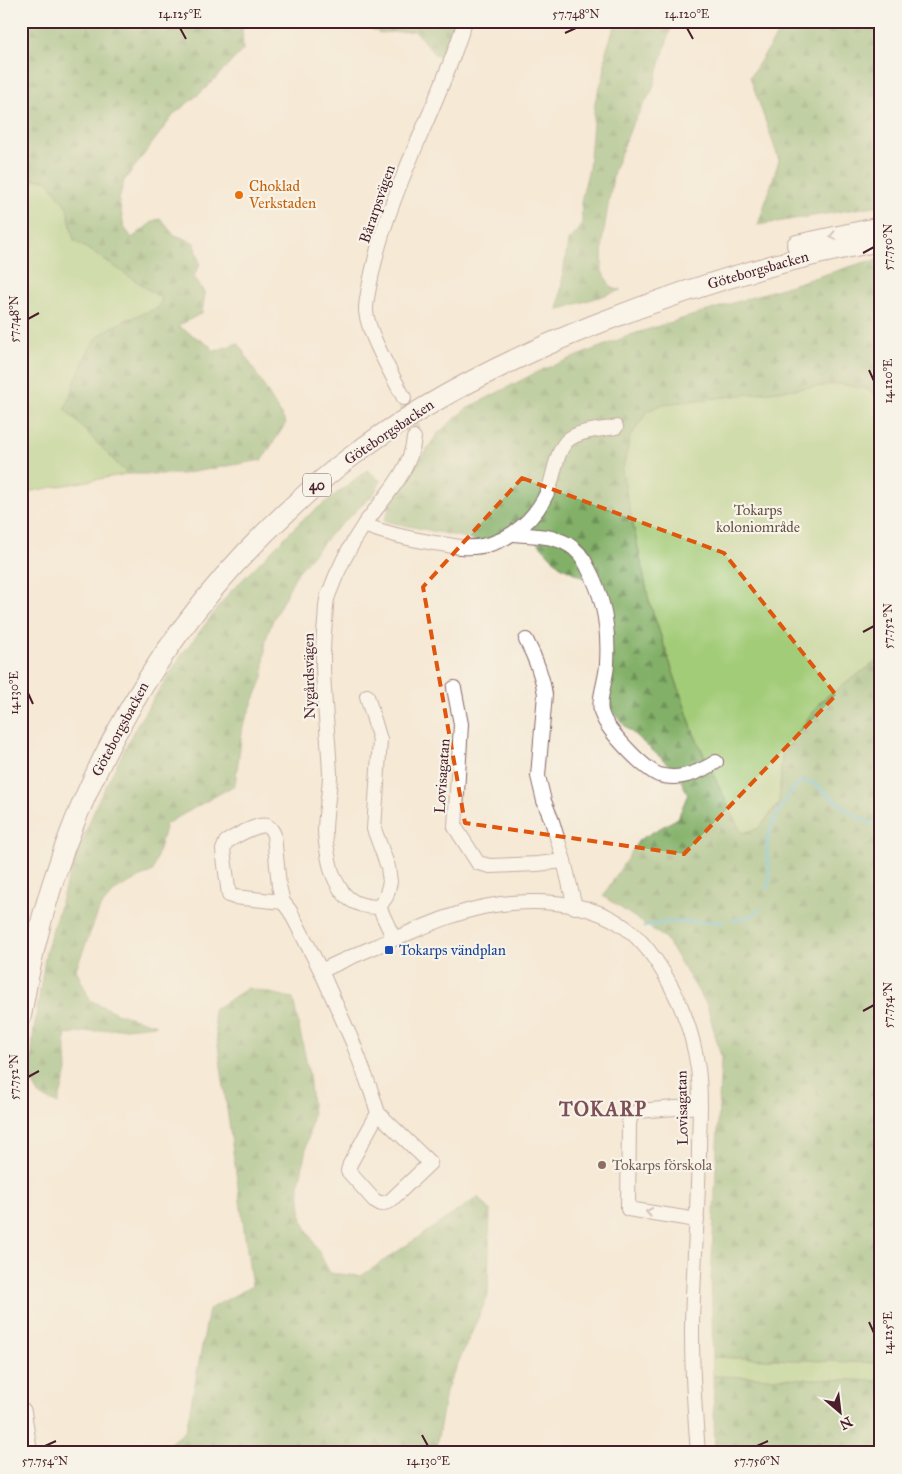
<svg xmlns="http://www.w3.org/2000/svg" width="902" height="1474" font-family="'IM FELL Great Primer',serif">
<style>
.green{fill:#a3cc78;stroke:#767652}
.forest{fill:url(#forest-firs);stroke:#66684a}
.lines{fill:none;stroke-linecap:round;stroke-linejoin:round}
.stream{stroke:#4db5cb;stroke-width:3}
.minor-tunnel{stroke:#d3c1b3;stroke-width:14;stroke-dasharray:14 7;stroke-linecap:butt}
.minor-casing{stroke:#866666;stroke-width:16}
.highway-casing{stroke:#866666;stroke-width:22}
.minor{stroke:#fff;stroke-width:14}
.highway{stroke:#fff;stroke-width:20}
.oneway{stroke:#ae9aa0}
.marked{fill:none;stroke:#e0560e;stroke-width:4;stroke-dasharray:10 6;stroke-linejoin:round}
.ticks{fill:none;stroke:#4a1f2b;stroke-width:2}
.food-dot{fill:#e8710a;stroke:#f7f3e8;stroke-width:2}
.transit-dot{fill:#1a4fb4;stroke:#f7f3e8;stroke-width:2}
.education-dot{fill:#8d6e63;stroke:#f7f3e8;stroke-width:2}
.labels{text-anchor:middle;stroke-width:4.5;stroke-linejoin:round;paint-order:stroke}
.shield{fill:#f7f3e8;stroke:#7e5f64;stroke-width:1}
.shield-label{font-size:14px;font-weight:bold;fill:#4a1f2b}
.food-label{font-size:15px;fill:#c56008;stroke:#f7f3e8;text-anchor:start}
.street-label{font-size:15px;fill:#4a1f2b;stroke:#f7f3e8}
.park-label{font-size:15px;fill:#655342;stroke:#f7f3e8}
.transit-label{font-size:15px;fill:#164399;stroke:#f7f3e8;text-anchor:start}
.education-label{font-size:15px;fill:#785e54;stroke:#f7f3e8;text-anchor:start}
.district-label{font-size:20px;font-weight:bold;letter-spacing:1px;fill:#7d4f56;stroke:#f7f3e8}
.neatline{fill:none;stroke:#4a1f2b;stroke-width:2}
.ticks-label{font-size:12px;text-anchor:middle;fill:#4a1f2b}
</style>
<defs>
<pattern id="forest-firs" width="22" height="20" patternUnits="userSpaceOnUse" patternTransform="scale(1.25)"><rect width="22" height="20" fill="#82b068"/><path d="M5 1l3.5 6h-7zM16 11l3.5 6h-7z" fill="#6c8f56"/></pattern>
</defs>
<rect width="100%" height="100%" fill="#f7f3e8"/>
<filter id="ink" filterUnits="userSpaceOnUse"><feTurbulence type="fractalNoise" baseFrequency=".02" numOctaves="2"/><feDisplacementMap in="SourceGraphic" scale="10" xChannelSelector="R" yChannelSelector="G"/><feConvolveMatrix kernelMatrix="1 2 1 2 8 2 1 2 1" color-interpolation-filters="sRGB"/></filter>
<filter id="wash" filterUnits="userSpaceOnUse"><feTurbulence type="fractalNoise" baseFrequency=".0096" numOctaves="4" result="noise"/><feDisplacementMap in="SourceGraphic" scale="20" xChannelSelector="R" yChannelSelector="G"/><feGaussianBlur stdDeviation="1.12" result="paint"/><feColorMatrix in="noise" values="0 0 0 0 0 0 0 0 0 0 0 0 0 0 0 0 0 1.4 0 .05"/><feComposite in="paint" operator="in"/></filter>
<g filter="url(#wash)">
<rect width="100%" height="100%" fill="#f5e9d5"/>
<!-- green -->
<g class="green">
<polygon points="21,179 47,180 67,207 74,241 95,253 163,298 158,308 123,321 65,409 127,474 21,493"/>
<polygon points="839,384 868,389 881,399 881,658 821,701 782,755 779,803 758,829 741,833 694,734 649,601 622,472 630,437 648,411 663,404"/>
<polygon points="713,1357 881,1363 881,1381 713,1376"/>
</g>
<!-- forest -->
<g class="forest">
<path d="M21 21H242L243 50 204 90 175 113 124 181 119 200 124 227 132 238 155 220 161 219 173 234 195 243 200 264 194 276 205 294 202 313 178 326 210 346 215 351 238 343 286 423 262 460 182 474H127L65 409C73 390 83 354 96 339 108 326 141 314 158 308L162 299 95 253 74 241 67 207 47 180 21 179Z"/>
<path d="M355 21H455L448 55 439 58C429 50 424 40 414 31L380 33Z"/>
<polygon points="619,21 673,21 652,91 632,125 614,171 603,236 602,271 611,287 615,289 621,290 558,310 568,240 579,230 582,221 581,201 589,168 595,101 604,74 606,51 614,28"/>
<polygon points="786,21 843,21 881,32 881,205 758,225 779,160 750,77"/>
<polygon points="881,260 881,399 868,389 839,384 663,404 648,411 630,437 622,472 649,601 694,734 741,833 758,829 779,804 782,755 821,701 881,658 881,1363 713,1357 711,1279 721,1057 707,1005 665,938 603,896 639,840 678,818 688,794 676,771 627,728 610,709 606,590 559,565 520,524 490,543 384,521 393,499 438,433 466,409 539,371 633,334 865,262"/>
<polygon points="367,470 381,481 374,494 331,534 297,573 273,620 266,639 263,678 243,726 235,785 166,824 153,871 116,890 100,908 76,969 90,1000 119,1014 157,1025 65,1034 67,1071 58,1104 40,1096 30,1079 33,1036 46,952 67,881 97,803 138,723 181,656 230,592 300,522"/>
<polygon points="248,988 293,998 309,1074 313,1113 299,1185 302,1220 330,1273 361,1276 478,1197 490,1210 488,1296 447,1388 435,1453 157,1453 186,1430 209,1309 252,1286 213,1010"/>
<polygon points="713,1376 881,1381 881,1453 715,1453"/>
</g>
<g class="lines">
<!-- stream -->
<g class="stream">
<path d="M768 889C772 876 767 861 767 847 766 827 786 797 799 782L813 783 855 816 881 828"/>
<polyline points="733,920 750,917 760,909"/>
<polyline points="644,927 665,922 723,922"/>
</g>
</g>
</g>
<g filter="url(#ink)">
<g class="lines">
<!-- minor-tunnel -->
<polyline class="minor-tunnel" points="404,398 414,438"/>
<defs>
<g id="minor">
<path d="M404 398C394 378 365 329 366 308 367 291 374 265 378 248 400 170 441 99 465 21"/>
<path d="M364 525C387 534 410 539 434 543 443 544 452 546 461 547 499 550 532 526 548 491 554 477 556 449 569 439 581 430 602 430 616 427"/>
<path d="M514 534C533 536 553 535 569 545 578 550 584 559 588 568 604 597 609 630 607 663 607 678 598 698 601 711 604 728 643 768 659 775 663 776 669 777 673 777 689 777 703 770 716 762"/>
<path d="M526 640C535 657 542 674 545 694L538 776 544 801 552 821 564 861 575 907"/>
<polyline points="454,688 461,724 455,827 478,863 490,866 537,864 564,861"/>
<polyline points="367,696 380,740 374,829 388,867 390,882 386,897 379,907"/>
<path d="M283 902 234 897 229 895 223 850 226 842C234 837 258 823 267 826 270 827 273 832 274 835L279 886 283 902 290 911 321 971C347 958 374 947 401 936 428 925 455 913 483 907 528 898 588 899 626 928 646 943 660 965 671 986 685 1012 694 1040 698 1069 702 1097 699 1124 699 1152 698 1200 695 1248 693 1296 690 1348 694 1400 698 1453"/>
<path d="M394 939 379 907C352 907 341 896 332 872 329 862 325 841 325 831 325 812 330 793 330 774 328 723 319 673 325 622 326 614 325 604 328 596 337 571 349 547 364 525 383 498 411 472 414 438"/>
<polyline points="321,971 353,1043 371,1091 378,1113 430,1163 390,1201 381,1204 374,1200 348,1171 350,1164 378,1113"/>
<polyline points="697,1220 628,1209 629,1123 631,1115 638,1111 700,1106"/>
</g>
<g id="highway">
<polyline points="797,245 881,227"/>
<path d="M21 1016C52 822 145 641 291 508 309 491 328 474 348 459 422 402 507 360 594 325 687 288 782 259 881 241"/>
<polyline points="21,1412 27,1453"/>
</g>
</defs>
<!-- minor casing -->
<use href="#minor" class="minor-casing"/>
<!-- highway casing -->
<use href="#highway" class="highway-casing"/>
<!-- minor -->
<use href="#minor" class="minor"/>
<!-- highway -->
<use href="#highway" class="highway"/>
</g>
<!-- one-way arrows -->
<defs><path id="oneway-chevron" d="M-2-3.5L2.5 0L-2 3.5" fill="none" stroke-width="1.6" stroke-linecap="round" stroke-linejoin="round" transform="scale(1.25)"/></defs>
<g class="oneway">
<use href="#oneway-chevron" transform="translate(833 236) rotate(168)"/>
<use href="#oneway-chevron" transform="translate(649 1212) rotate(-170)"/>
</g>
</g>
<!-- marked area -->
<path d="M0 0H902V1474H0ZM522 478 724 553 836 695 684 854 465 823 423 587Z" fill="#f5e9d5" fill-opacity=".55" fill-rule="evenodd"/>
<path class="marked" d="M522 478 724 553 836 695 684 854 465 823 423 587Z"/>
<!-- ticks -->
<path class="ticks" d="M180 28 186 39M687 28 693 39M565 33 576 28M863 253 874 247M28 319 39 313M869 370 874 381M863 632 874 626M28 693 33 704M863 1011 874 1005M28 1077 39 1071M869 1322 874 1333M422 1435 428 1446M45 1446 56 1441M757 1446 768 1441"/>
<!-- markers -->
<circle class="food-dot" cx="239" cy="195" r="5"/>
<rect class="transit-dot" x="384" y="945" width="10" height="10" rx="2.5"/>
<circle class="education-dot" cx="602" cy="1165" r="5"/>
<g class="labels">
<!-- shield labels -->
<rect class="shield" x="303" y="473.5" width="28" height="23" rx="4"/>
<g class="shield-label">
<text x="317" y="490">40</text>
</g>
<!-- food labels -->
<g class="food-label">
<text x="249" y="191">Choklad<tspan x="249" dy="17">Verkstaden</tspan></text>
</g>
<!-- street labels -->
<g class="street-label">
<text transform="translate(377 204) rotate(-71)" y="5">Bårarpsvägen</text>
<text transform="translate(758 270) rotate(-16)" y="5">Göteborgsbacken</text>
<text transform="translate(389 432) rotate(-34)" y="5">Göteborgsbacken</text>
<text transform="translate(309 676) rotate(-91)" y="5">Nygårdsvägen</text>
<text transform="translate(120 729) rotate(-62)" y="5">Göteborgsbacken</text>
<text transform="translate(442 776) rotate(-86)" y="5">Lovisagatan</text>
<text transform="translate(682 1108) rotate(-91)" y="5">Lovisagatan</text>
</g>
<!-- park labels -->
<g class="park-label">
<text x="758" y="515">Tokarps<tspan x="758" dy="17">koloniområde</tspan></text>
</g>
<!-- transit labels -->
<g class="transit-label">
<text x="399" y="955">Tokarps vändplan</text>
</g>
<!-- education labels -->
<g class="education-label">
<text x="612" y="1170">Tokarps förskola</text>
</g>
<!-- district labels -->
<g class="district-label">
<text x="603" y="1116">TOKARP</text>
</g>
</g>
<!-- margin -->
<rect width="902" height="1474" fill="none" stroke="#f7f3e8" stroke-width="55"/>
<!-- north arrow -->
<g transform="translate(840 1412) rotate(152)" stroke="#f7f3e8" stroke-width="4" paint-order="stroke">
<path d="M0-4L9 19L0 12L-9 19Z" fill="#4a1f2b"/>
<text y="-8" font-size="14" font-weight="bold" text-anchor="middle" fill="#4a1f2b">N</text>
</g>
<rect x="28" y="28" width="846" height="1418" class="neatline"/>
<g class="ticks-label">
<text x="180" y="18">14.125°E</text>
<text x="576" y="18">57.748°N</text>
<text x="687" y="18">14.120°E</text>
<text transform="translate(888 247) rotate(-90)" y="4">57.750°N</text>
<text transform="translate(14 319) rotate(-90)" y="4">57.748°N</text>
<text transform="translate(888 381) rotate(-90)" y="4">14.120°E</text>
<text transform="translate(888 626) rotate(-90)" y="4">57.752°N</text>
<text transform="translate(14 693) rotate(-90)" y="4">14.130°E</text>
<text transform="translate(888 1005) rotate(-90)" y="4">57.754°N</text>
<text transform="translate(14 1077) rotate(-90)" y="4">57.752°N</text>
<text transform="translate(888 1333) rotate(-90)" y="4">14.125°E</text>
<text x="45" y="1465">57.754°N</text>
<text x="428" y="1465">14.130°E</text>
<text x="757" y="1465">57.756°N</text>
</g>
</svg>
